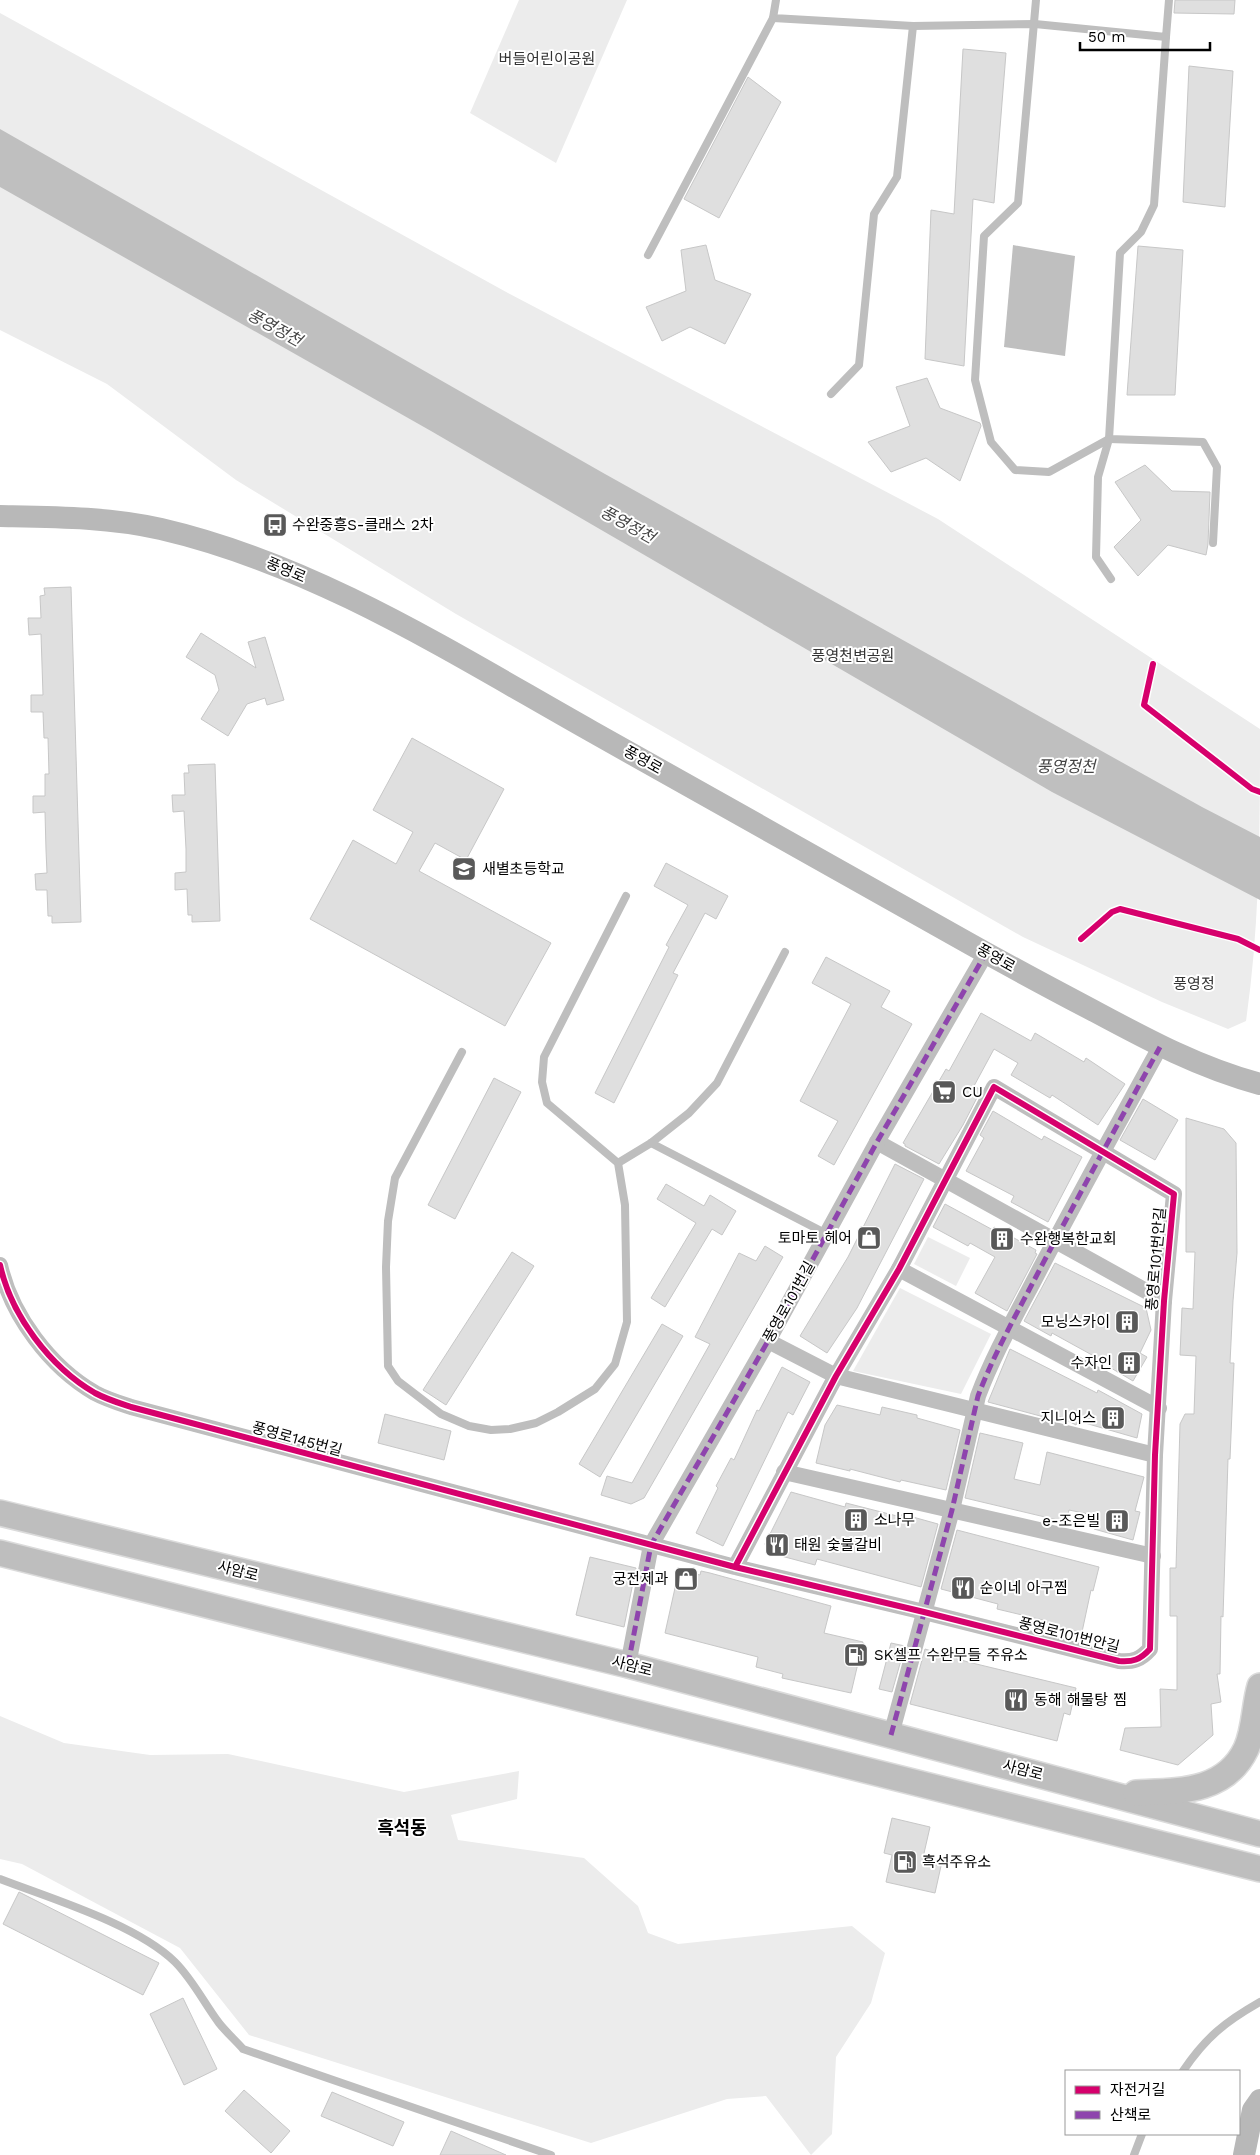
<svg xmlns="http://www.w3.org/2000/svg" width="1260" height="2155" font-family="'Work Sans','Noto Sans KR',sans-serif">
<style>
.green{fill:#ececec}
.water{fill:#bfbfbf}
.building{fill:#dfdfdf;stroke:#c7c7c7}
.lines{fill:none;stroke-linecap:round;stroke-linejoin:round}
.primary-casing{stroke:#dbdbdb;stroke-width:28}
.lane{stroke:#bebebe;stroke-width:8}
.street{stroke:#bebebe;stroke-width:16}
.secondary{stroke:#b8b8b8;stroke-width:22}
.primary{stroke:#bebebe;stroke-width:25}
.quiet{stroke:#8e44ad;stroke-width:5;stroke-dasharray:10 5;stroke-linecap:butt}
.cycleway-casing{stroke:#fff;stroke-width:9}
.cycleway{stroke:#d6006c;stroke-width:6}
.labels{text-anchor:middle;stroke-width:4;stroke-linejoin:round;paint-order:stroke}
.park-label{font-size:15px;fill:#333;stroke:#fff}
.poi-label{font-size:15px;fill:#000;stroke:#fff;text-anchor:start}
.street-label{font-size:15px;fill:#000;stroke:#fff}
.water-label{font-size:16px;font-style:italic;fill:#444;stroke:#fff}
.quarter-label{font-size:18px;font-weight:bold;fill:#000;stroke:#fff}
</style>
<rect width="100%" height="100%" fill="#fff"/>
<!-- green -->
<g class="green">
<polygon points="519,0 627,0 556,163 470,113"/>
<path d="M0 13 508 293 938 519 1260 729C1260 826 1260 925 1246 1021L1228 1029 1162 1002 1023 937 456 614 236 480 107 384 0 330Z"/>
<polygon points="928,1237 970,1258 956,1286 914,1264"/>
<polygon points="900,1288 991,1334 961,1394 853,1371"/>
<polygon points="0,1716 64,1743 150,1755 228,1754 404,1792 519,1771 517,1799 451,1815 458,1840 584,1858 638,1906 648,1933 678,1944 852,1926 885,1953 871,2003 836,2057 832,2134 811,2155 766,2096 727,2099 591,2143 249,2035 180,1948 22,1864 0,1859"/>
</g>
<!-- water -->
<g class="water">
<polygon points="0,129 605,474 1202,807 1260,837 1260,900 1052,792 431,431 0,187"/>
<polygon points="1013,245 1075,256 1065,356 1004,347"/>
</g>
<!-- building -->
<g class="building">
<polygon points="1175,0 1235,0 1234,14 1174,13"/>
<polygon points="963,49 1006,53 994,203 973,199 964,366 925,359 931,210 954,214"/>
<polygon points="1189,66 1233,71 1225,207 1183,202"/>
<polygon points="748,77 781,102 719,218 684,199"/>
<polygon points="706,245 715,280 751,294 725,344 690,327 662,341 646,307 686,291 681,250"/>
<polygon points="1138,246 1183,250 1175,395 1127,395"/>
<polygon points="927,378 940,408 980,423 981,426 960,481 926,458 891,472 868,442 910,426 896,387"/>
<polygon points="1145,465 1172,491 1210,492 1208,544 1206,555 1168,545 1138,576 1114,547 1141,520 1115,482"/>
<polygon points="71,587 81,922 52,923 52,916 48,916 47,890 36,890 35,874 47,873 46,850 45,812 33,813 33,796 45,796 45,774 49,774 48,738 44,738 43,712 31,712 31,695 43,695 41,634 29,635 28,618 41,618 40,596 45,595 44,588"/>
<polygon points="201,633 256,668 248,642 265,637 284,700 267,705 265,698 247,704 228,736 201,719 219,690 215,675 186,657"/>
<polygon points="412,738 504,789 466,860 435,843 419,871 551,943 505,1026 310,919 353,840 396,864 413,832 373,810"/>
<polygon points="215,764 220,921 192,922 192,915 188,915 187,889 175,890 175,873 186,872 186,849 184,811 173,812 172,795 185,795 184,773 189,773 188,765"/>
<polygon points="666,863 728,896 716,919 705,913 673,973 678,975 614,1103 595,1093 669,947 666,945 688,905 654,886"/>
<polygon points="826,957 890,991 881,1007 912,1024 834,1165 818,1156 838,1121 800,1101 851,1004 812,983"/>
<polygon points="981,1013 1031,1041 1035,1033 1084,1062 1086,1058 1125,1084 1098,1125 1052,1095 1050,1098 1011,1075 1018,1063 994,1049 974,1086 981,1090 963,1125 939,1164 905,1146 905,1144 903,1143 946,1069 949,1071"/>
<polygon points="494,1078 521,1092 455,1219 428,1205"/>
<polygon points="1143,1099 1178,1120 1155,1160 1120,1140"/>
<polygon points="993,1111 1042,1140 1044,1136 1082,1157 1048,1222 1011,1202 1014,1196 966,1171 984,1138 980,1135"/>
<polygon points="1186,1118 1224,1129 1236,1143 1237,1253 1233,1301 1230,1363 1234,1363 1230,1459 1228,1459 1223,1617 1221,1616 1220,1674 1217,1674 1221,1702 1211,1704 1213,1735 1178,1765 1120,1750 1125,1728 1161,1727 1160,1689 1177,1690 1177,1616 1170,1616 1170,1568 1176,1568 1180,1424 1185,1414 1194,1414 1196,1356 1180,1355 1182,1308 1193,1309 1195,1252 1186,1252"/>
<polygon points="895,1164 924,1179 857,1308 827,1353 800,1336 848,1257"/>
<polygon points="666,1184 704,1206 710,1195 736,1211 722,1235 712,1229 665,1307 651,1298 696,1223 657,1199"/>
<polygon points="945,1204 993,1230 994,1227 1036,1250 1035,1253 1037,1254 1007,1311 975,1293 995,1257 970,1243 968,1246 933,1227"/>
<polygon points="765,1246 783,1257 644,1498 631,1504 601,1495 607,1476 632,1483 710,1344 695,1337 739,1253 756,1261"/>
<polygon points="512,1252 534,1266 446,1405 423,1390"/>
<polygon points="1055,1263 1146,1308 1151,1330 1140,1353 1147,1357 1133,1381 1111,1368 1112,1366 1052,1333 1051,1336 1024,1321"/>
<polygon points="662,1324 683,1336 600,1477 579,1464"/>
<polygon points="1010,1349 1097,1393 1098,1390 1142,1414 1137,1438 1078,1421 1076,1425 1047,1410 1044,1417 988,1402"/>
<polygon points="782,1367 810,1382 793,1415 788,1412 723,1546 696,1533 718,1488 716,1486 731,1458 734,1460 757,1410 759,1411"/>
<polygon points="837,1405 880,1415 882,1407 917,1415 917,1418 960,1430 946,1490 901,1480 900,1482 850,1469 850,1471 816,1463 825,1425"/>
<polygon points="385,1414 451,1431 444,1460 378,1443"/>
<polygon points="980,1433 1023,1443 1014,1479 1040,1485 1047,1452 1144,1477 1135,1511 1140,1512 1133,1540 1094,1529 1098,1516 1069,1510 1066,1522 965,1498"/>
<polygon points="791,1492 845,1507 846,1503 901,1517 902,1514 938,1524 921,1587 817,1559 815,1565 770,1553 765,1544"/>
<polygon points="957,1530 1099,1567 1093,1591 1091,1590 1082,1632 1058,1629 1043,1620 997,1609 998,1604 941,1589"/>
<polygon points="590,1557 636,1568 624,1627 576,1615"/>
<polygon points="679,1570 700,1575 701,1571 710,1573 831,1606 824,1633 863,1642 851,1693 782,1678 783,1674 756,1667 758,1657 665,1633"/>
<polygon points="891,1643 905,1646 892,1692 879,1689"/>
<polygon points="925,1649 968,1662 1076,1688 1070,1715 1064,1713 1057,1741 910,1704"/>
<polygon points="892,1818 930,1827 922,1862 941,1866 935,1893 886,1882 892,1855 884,1853"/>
<polygon points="19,1892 159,1963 143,1995 3,1924"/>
<polygon points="183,1998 217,2069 184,2085 150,2014"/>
<polygon points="244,2090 290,2131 271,2153 225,2111"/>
<polygon points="332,2092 404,2122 393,2146 321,2116"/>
<polygon points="451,2131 506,2155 440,2155"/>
</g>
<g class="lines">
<defs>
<g id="primary">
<polyline points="0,1513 628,1665 1260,1834"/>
<polyline points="0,1553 1260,1869"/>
<path d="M1136 1793C1178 1791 1225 1793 1246 1749 1255 1730 1254 1706 1260 1686"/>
</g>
</defs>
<!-- primary casing -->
<use href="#primary" class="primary-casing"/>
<!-- lane -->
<g class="lane">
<polyline points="776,0 773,18 913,26 1035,24 1166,37 1169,0"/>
<polyline points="1036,0 1018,203 984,236 975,380 991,442 1015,470 1049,472 1109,439"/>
<polyline points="1166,37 1154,205 1141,232 1120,253 1109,439 1203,442 1217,467 1213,543"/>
<polyline points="648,255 773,18"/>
<polyline points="831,394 859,365 874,214 897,177 913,26"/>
<polyline points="1109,439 1098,477 1096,557 1111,579"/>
<polyline points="462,1052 395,1178 388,1221 386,1267 388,1366 398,1381 441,1414 469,1426 491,1430 510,1429 536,1423 558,1412 595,1389 615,1364 627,1322 625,1205 618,1163 547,1103 542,1082 544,1057 626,896"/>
<polyline points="651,1143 827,1234"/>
<polyline points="618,1163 651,1143 689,1113 717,1083 785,952"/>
<path d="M0 1879C52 1899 136 1924 175 1962 193 1980 204 2003 219 2023 226 2032 235 2040 243 2049L551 2155"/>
<path d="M1183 2071C1206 2037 1225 2022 1260 2002"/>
<polyline points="1134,2155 1142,2134"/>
</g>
<!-- street -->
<g class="street">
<polyline points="877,1142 1164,1301"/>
<path d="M0 1265C11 1315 50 1367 95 1393 106 1399 119 1403 131 1407L735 1567 924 1612 1119 1661C1133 1662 1140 1660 1150 1649L1155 1455 1164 1301 1174 1194 994 1087 899 1269 836 1376 735 1567"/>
<polyline points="899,1269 1159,1408"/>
<polyline points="768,1341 836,1376 1155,1455"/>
<polyline points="784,1472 1153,1556"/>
<polyline points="628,1665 651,1545 768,1341 877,1142 986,953"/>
<path d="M891 1735 952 1510 978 1396C995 1351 1019 1310 1041 1267 1080 1193 1120 1120 1160 1047"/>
</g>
<!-- secondary -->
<g class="secondary">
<path d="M0 516C54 517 108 517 161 529 316 565 454 654 591 731 717 802 844 873 970 944 1011 967 1052 989 1094 1011 1148 1040 1200 1068 1260 1084"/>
<polyline points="1244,2155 1253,2110 1260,2100"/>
</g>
<!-- primary -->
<use href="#primary" class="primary"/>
<!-- quiet -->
<g class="quiet">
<polyline points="628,1665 651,1545 768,1341 877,1142 986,953"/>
<path d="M891 1735 952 1510 978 1396C995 1351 1019 1310 1041 1267 1080 1193 1120 1120 1160 1047"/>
</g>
<defs>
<g id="cycleway">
<polyline points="1153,664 1144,705 1252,789 1260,792"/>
<polyline points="1081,939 1112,912 1120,909 1238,939 1260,950"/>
<path d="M0 1265C11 1315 50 1367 95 1393 106 1399 119 1403 131 1407L735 1567 924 1612 1119 1661C1133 1662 1140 1660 1150 1649L1155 1455 1164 1301 1174 1194 994 1087 899 1269 836 1376 735 1567"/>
</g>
</defs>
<!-- cycleway casing -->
<use href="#cycleway" class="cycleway-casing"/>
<!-- cycleway -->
<use href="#cycleway" class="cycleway"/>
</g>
<!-- icons -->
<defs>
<symbol id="bus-square" viewBox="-11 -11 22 22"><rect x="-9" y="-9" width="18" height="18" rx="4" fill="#595959" stroke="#fff"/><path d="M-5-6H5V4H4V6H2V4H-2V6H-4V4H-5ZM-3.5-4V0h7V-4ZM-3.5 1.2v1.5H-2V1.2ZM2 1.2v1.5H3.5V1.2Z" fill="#fff"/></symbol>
<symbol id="school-square" viewBox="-11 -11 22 22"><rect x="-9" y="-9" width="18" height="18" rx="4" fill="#595959" stroke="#fff"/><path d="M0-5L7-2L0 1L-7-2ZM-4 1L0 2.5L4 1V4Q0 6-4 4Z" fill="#fff"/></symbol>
<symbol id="supermarket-square" viewBox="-11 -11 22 22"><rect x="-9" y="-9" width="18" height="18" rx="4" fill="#595959" stroke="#fff"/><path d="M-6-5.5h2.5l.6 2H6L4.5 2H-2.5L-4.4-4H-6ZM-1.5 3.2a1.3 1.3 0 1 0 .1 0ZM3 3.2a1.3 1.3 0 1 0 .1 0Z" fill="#fff"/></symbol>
<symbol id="shop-square" viewBox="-11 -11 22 22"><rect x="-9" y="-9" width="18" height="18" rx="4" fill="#595959" stroke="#fff"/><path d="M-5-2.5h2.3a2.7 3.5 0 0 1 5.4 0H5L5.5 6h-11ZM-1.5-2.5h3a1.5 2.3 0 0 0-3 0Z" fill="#fff"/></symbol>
<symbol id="building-square" viewBox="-11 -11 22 22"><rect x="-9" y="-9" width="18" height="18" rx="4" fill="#595959" stroke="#fff"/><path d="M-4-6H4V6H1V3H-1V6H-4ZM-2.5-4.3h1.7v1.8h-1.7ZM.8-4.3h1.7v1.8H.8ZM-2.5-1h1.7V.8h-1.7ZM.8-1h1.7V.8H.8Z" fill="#fff"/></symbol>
<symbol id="restaurant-square" viewBox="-11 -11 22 22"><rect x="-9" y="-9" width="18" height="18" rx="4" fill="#595959" stroke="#fff"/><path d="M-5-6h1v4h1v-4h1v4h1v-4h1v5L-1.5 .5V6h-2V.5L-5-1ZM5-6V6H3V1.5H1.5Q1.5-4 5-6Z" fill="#fff"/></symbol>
<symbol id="fuel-square" viewBox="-11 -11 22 22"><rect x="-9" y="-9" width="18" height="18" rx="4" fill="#595959" stroke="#fff"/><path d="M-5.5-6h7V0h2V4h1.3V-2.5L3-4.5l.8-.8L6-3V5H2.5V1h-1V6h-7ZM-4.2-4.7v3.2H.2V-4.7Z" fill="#fff"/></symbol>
</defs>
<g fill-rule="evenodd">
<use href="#bus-square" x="261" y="511" width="28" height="28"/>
<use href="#school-square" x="450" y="855" width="28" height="28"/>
<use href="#supermarket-square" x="930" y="1078" width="28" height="28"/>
<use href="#shop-square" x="855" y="1224" width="28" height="28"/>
<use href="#building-square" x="988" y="1225" width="28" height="28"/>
<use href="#building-square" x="1113" y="1308" width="28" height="28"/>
<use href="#building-square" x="1115" y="1349" width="28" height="28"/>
<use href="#building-square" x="1099" y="1404" width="28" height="28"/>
<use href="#building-square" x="842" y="1506" width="28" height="28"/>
<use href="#building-square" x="1103" y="1507" width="28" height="28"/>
<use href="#restaurant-square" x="763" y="1531" width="28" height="28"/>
<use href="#shop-square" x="672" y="1565" width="28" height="28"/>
<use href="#restaurant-square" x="949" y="1574" width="28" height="28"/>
<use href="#fuel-square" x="842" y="1641" width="28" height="28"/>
<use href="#restaurant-square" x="1002" y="1686" width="28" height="28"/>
<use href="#fuel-square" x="891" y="1848" width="28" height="28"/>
</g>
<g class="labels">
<!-- park labels -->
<g class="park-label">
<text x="547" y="64">버들어린이공원</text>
<text x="853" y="661">풍영천변공원</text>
<text x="1194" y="989">풍영정</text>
</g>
<!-- poi labels -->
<g class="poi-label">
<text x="292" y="530">수완중흥S-클래스 2차</text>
<text x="482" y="874">새별초등학교</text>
<text x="962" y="1097">CU</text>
<text x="852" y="1243" text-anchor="end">토마토 헤어</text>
<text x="1020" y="1244">수완행복한교회</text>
<text x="1110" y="1327" text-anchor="end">모닝스카이</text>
<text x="1112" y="1368" text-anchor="end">수자인</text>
<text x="1096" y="1423" text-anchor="end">지니어스</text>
<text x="874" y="1525">소나무</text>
<text x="1100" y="1526" text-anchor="end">e-조은빌</text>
<text x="794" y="1550">태원 숯불갈비</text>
<text x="668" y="1584" text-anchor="end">궁전제과</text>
<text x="980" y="1593">순이네 아구찜</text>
<text x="874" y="1660">SK셀프 수완무들 주유소</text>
<text x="1034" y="1705">동해 해물탕 찜</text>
<text x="922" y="1867">흑석주유소</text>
</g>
<!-- street labels -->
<g class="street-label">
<text transform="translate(286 570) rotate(23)" y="5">풍영로</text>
<text transform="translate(643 760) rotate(29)" y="5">풍영로</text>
<text transform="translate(996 958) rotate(29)" y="5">풍영로</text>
<text transform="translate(1156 1259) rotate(-85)" y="5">풍영로101번안길</text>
<text transform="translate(789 1302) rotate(-61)" y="5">풍영로101번길</text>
<text transform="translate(297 1439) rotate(15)" y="5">풍영로145번길</text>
<text transform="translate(238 1571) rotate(14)" y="5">사암로</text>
<text transform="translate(1069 1635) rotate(14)" y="5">풍영로101번안길</text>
<text transform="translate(632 1666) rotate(14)" y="5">사암로</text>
<text transform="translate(1023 1770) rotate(15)" y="5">사암로</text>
</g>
<!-- water labels -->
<g class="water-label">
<text transform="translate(275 327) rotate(29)" y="6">풍영정천</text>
<text transform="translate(628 524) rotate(29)" y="6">풍영정천</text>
<text x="1066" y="772">풍영정천</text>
</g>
<!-- quarter labels -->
<g class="quarter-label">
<text x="402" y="1834">흑석동</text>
</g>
</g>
<!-- legend -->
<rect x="1065" y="2070" width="175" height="65" fill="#ffffff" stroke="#999999"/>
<rect x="1075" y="2086" width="25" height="8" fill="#d6006c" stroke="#999999"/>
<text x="1110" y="2095" font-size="15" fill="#000000">자전거길</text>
<rect x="1075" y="2111" width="25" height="8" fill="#8e44ad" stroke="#999999"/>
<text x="1110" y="2120" font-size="15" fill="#000000">산책로</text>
<!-- scale -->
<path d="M1080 42v8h130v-8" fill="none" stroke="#000000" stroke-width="2.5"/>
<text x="1088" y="42" font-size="15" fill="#000000" stroke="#ffffff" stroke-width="4" paint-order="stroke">50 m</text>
</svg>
